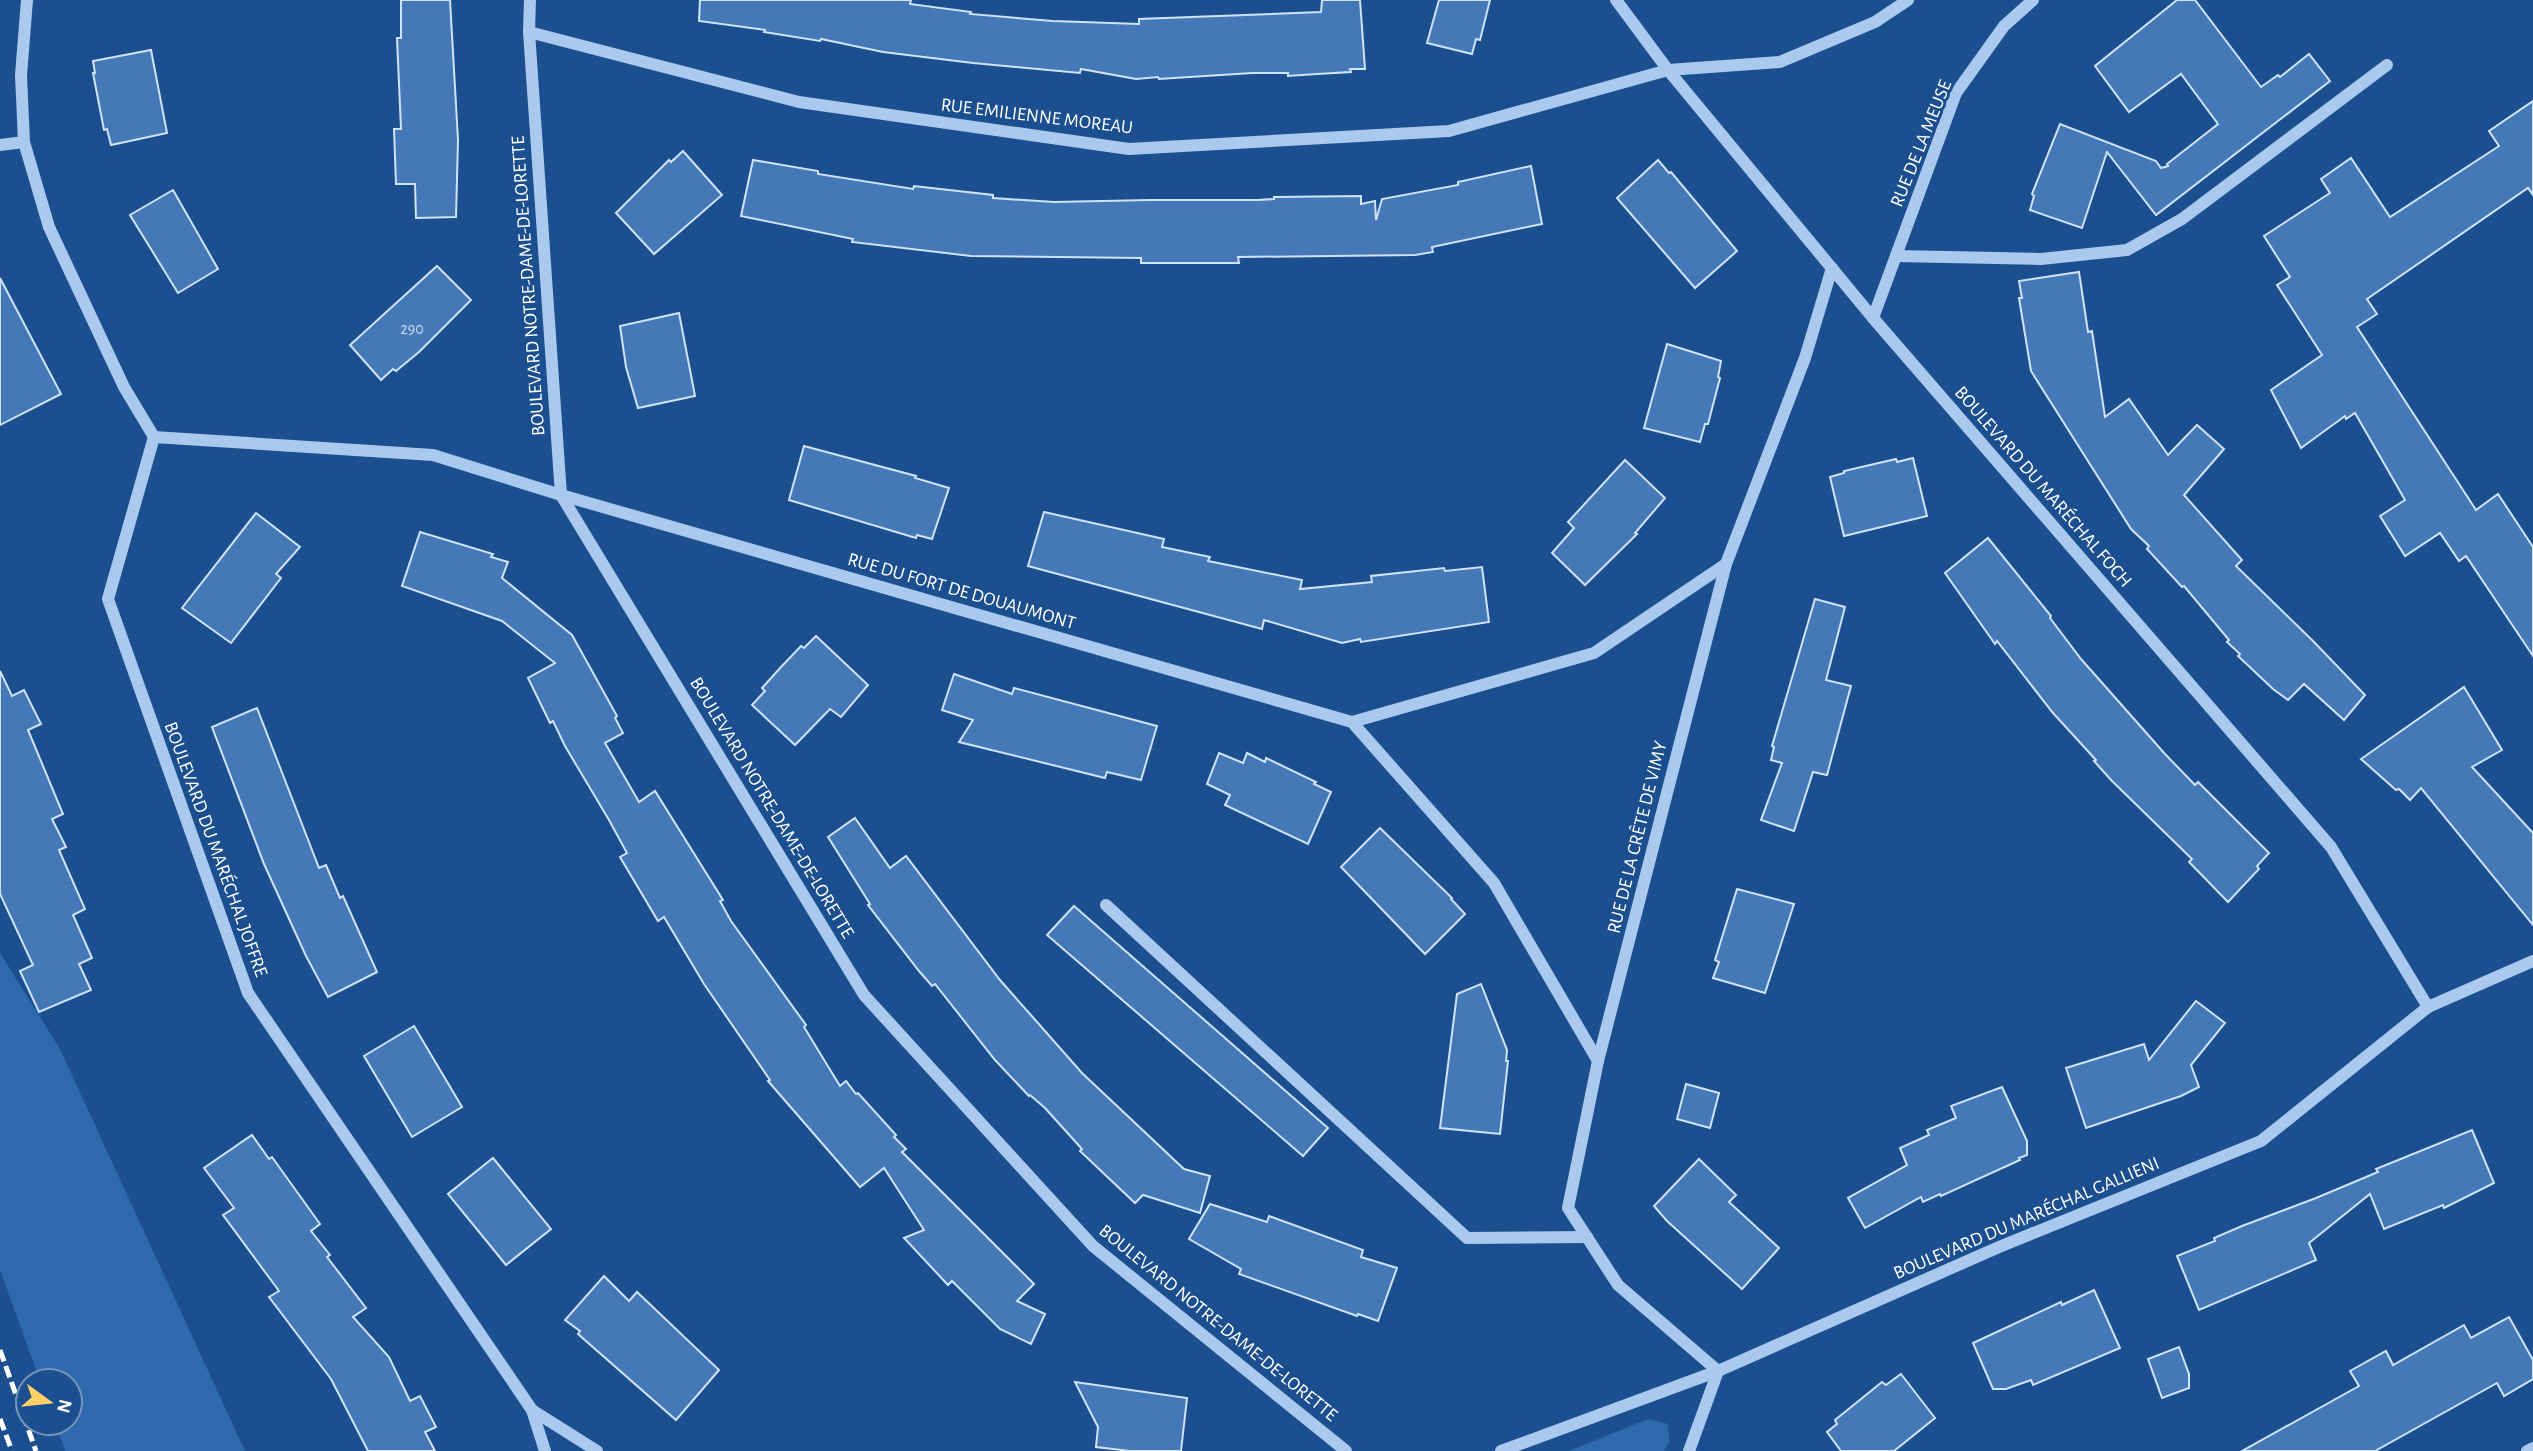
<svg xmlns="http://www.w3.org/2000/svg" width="2533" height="1451" font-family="'Alegreya Sans',sans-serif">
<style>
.green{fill:#2e69ad}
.building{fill:#4478b7;stroke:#cfe3fa;stroke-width:2}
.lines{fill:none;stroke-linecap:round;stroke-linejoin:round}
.minor{stroke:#a9c9ee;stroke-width:12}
.rail{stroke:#fff;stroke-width:5;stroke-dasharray:12 5;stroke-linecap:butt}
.labels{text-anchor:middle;stroke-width:6;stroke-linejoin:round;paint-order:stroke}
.number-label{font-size:16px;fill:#d0dded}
.street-label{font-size:19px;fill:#fff;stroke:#1b4f8f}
</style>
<rect width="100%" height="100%" fill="#1b4f8f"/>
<!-- green -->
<g class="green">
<polygon points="0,953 60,1049 245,1451 65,1451 55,1423 70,1423 70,1381 40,1381 0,1270"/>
<polygon points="1648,1419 1668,1424 1669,1442 1664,1451 1569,1451"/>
</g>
<!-- building -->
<g class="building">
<polygon points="401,0 450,0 458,140 456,217 416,218 415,184 396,184 394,129 401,129 397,38 401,38"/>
<polygon points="700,0 911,0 910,4 971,12 970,14 1053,21 1139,24 1139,19 1321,12 1322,0 1360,0 1365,69 1350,69 1351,72 1317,74 1288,76 1288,73 1252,73 1159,79 1158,77 1136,79 1081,69 1080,73 973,63 883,52 821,39 820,41 764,32 765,30 699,21"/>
<polygon points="1439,0 1490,0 1480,40 1476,39 1472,54 1427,43"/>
<polygon points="2177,0 2195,0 2261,87 2278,75 2280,77 2309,54 2330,81 2156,215 2107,152 2082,228 2030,210 2034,196 2032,194 2060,124 2156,161 2161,168 2168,166 2167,164 2218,124 2181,74 2129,112 2095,66"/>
<polygon points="151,50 167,133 111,145 107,129 104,130 93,73 95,73 93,61"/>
<polygon points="2533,101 2533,195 2528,188 2367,299 2377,314 2357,327 2476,510 2498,494 2533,547 2533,656 2466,556 2459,561 2440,533 2405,556 2380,516 2405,500 2355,413 2346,419 2345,416 2301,448 2271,390 2322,355 2277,285 2290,277 2264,236 2330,193 2321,179 2351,158 2390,217 2499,146 2489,131"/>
<polygon points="683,151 722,195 654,254 616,213 669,160 671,162"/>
<polygon points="753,160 818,171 818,174 913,189 914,186 993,195 993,198 1054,202 1150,200 1258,200 1274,199 1274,197 1361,196 1361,204 1375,201 1376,220 1382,199 1458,185 1458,182 1531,166 1542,224 1432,247 1433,252 1415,255 1238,257 1239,263 1141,263 1141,258 971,256 852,242 853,239 741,216"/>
<polygon points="1658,160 1669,173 1671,172 1737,251 1695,288 1617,198"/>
<polygon points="173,190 218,269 178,293 130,215"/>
<polygon points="437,266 471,300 419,352 396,371 393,369 381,380 350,345"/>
<polygon points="2079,272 2088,332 2092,331 2105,417 2129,399 2168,455 2197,425 2224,449 2184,495 2242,560 2236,566 2314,642 2365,695 2344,720 2304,684 2288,700 2273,689 2238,656 2240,654 2227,642 2229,640 2184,586 2182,587 2147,549 2149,546 2131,529 2031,371 2019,298 2022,298 2019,281"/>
<polygon points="0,278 61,394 0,425"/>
<polygon points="679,313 695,396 638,408 626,367 620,326"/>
<polygon points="1667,344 1721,361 1718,377 1720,378 1708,424 1705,424 1700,442 1644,428"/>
<polygon points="804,446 916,476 915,478 949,488 932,539 917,535 916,538 789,500"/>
<polygon points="1913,458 1927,516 1844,536 1830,477 1844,473 1844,471 1896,459 1897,462"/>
<polygon points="1625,460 1665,498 1635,533 1637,534 1585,585 1552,553 1574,528 1568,522"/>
<polygon points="1044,512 1164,539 1162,547 1210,557 1208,561 1302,580 1300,589 1372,582 1371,576 1444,568 1445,571 1482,567 1489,622 1361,642 1360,639 1342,643 1264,620 1262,629 1028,566"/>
<polygon points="256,513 300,547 276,574 281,578 231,643 182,608"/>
<polygon points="420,532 493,554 491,557 508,562 502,578 572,635 617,716 615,718 623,733 605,743 639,802 655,791 723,900 720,901 731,921 806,1025 804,1027 840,1086 846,1081 856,1094 858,1093 896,1135 894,1137 906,1149 902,1152 1034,1284 1017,1301 1045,1314 1031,1344 1000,1329 952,1281 948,1285 904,1238 924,1230 884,1168 860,1187 768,1081 770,1080 704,984 664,917 658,921 620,857 627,853 609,820 565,746 553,721 550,723 528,678 555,663 502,621 402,586"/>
<polygon points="1988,538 2051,616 2050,618 2081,659 2165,754 2195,785 2198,782 2269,853 2257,866 2259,869 2228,902 2189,862 2192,859 2112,781 2094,761 2096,760 2053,713 1997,641 1995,644 1945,573"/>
<polygon points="1815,599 1845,607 1826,680 1851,686 1827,775 1813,772 1794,831 1761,820 1782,763 1771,760 1774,747 1772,746"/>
<polygon points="816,636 868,685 841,717 830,709 795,745 752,705 765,691 762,688 781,667 801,646 804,648"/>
<polygon points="0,671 12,696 24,690 41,724 28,730 63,814 52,819 66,847 59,850 85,909 73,915 92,958 79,964 91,990 39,1012 20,971 33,965 0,894"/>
<polygon points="954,674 1012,694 1014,688 1157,726 1141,780 1107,772 1105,778 959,742 973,720 942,710"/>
<polygon points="2464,687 2502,750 2472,767 2533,833 2533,925 2421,788 2410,800 2399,789 2396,790 2361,759"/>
<polygon points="257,708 319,868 326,865 340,898 343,896 377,972 328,997 306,956 264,864 212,727"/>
<polygon points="1219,753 1243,763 1247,753 1265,762 1266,758 1316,782 1314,784 1331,792 1308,844 1225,805 1230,795 1207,784"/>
<polygon points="855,818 890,868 906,856 1000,980 1082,1073 1184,1169 1210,1176 1200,1213 1143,1195 1135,1203 1080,1151 1082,1149 1045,1108 1030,1095 1029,1096 995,1060 935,984 932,986 919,971 868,905 870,904 828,837"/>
<polygon points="1380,828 1452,898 1451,899 1465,914 1425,954 1341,867"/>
<polygon points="1737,889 1794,904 1765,993 1713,978 1719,962 1715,960"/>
<polygon points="1074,906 1328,1128 1303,1156 1047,935"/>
<polygon points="1481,984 1507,1050 1506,1061 1508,1061 1500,1134 1440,1128 1457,994"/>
<polygon points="2196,1001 2225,1023 2191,1065 2199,1087 2181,1096 2086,1128 2066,1068 2144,1044 2149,1060"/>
<polygon points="414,1026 462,1107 412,1137 364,1056"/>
<polygon points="1686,1084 1719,1093 1710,1128 1677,1119"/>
<polygon points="2002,1087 2027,1141 2027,1155 2019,1158 2020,1160 1941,1196 1940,1194 1923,1202 1921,1197 1865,1228 1848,1198 1907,1165 1900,1148 1929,1135 1927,1130 1956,1118 1951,1106"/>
<polygon points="2472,1130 2494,1183 2444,1208 2443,1205 2384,1229 2370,1194 2309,1243 2316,1260 2199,1310 2177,1256 2215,1241 2214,1238 2242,1226 2316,1198 2378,1172 2376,1169"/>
<polygon points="252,1135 269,1159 272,1157 320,1224 311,1231 330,1255 327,1257 366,1308 353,1317 389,1357 410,1401 420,1396 436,1427 425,1432 435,1451 368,1451 331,1379 269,1297 279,1291 223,1215 234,1208 204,1168"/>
<polygon points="493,1158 551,1229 506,1265 448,1194"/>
<polygon points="1699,1159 1736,1195 1729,1202 1779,1248 1742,1289 1667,1221 1654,1206"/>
<polygon points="1210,1204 1267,1222 1269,1216 1363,1250 1361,1257 1397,1268 1378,1321 1358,1314 1357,1316 1239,1274 1241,1269 1189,1239"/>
<polygon points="604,1276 629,1301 637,1292 719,1370 676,1420 578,1334 580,1331 565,1320"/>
<polygon points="2094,1290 2120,1348 2033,1385 2031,1380 2006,1389 1993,1389 1973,1343 2061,1302 2062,1305"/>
<polygon points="2509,1317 2533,1360 2533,1379 2504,1396 2497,1383 2375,1451 2242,1451 2359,1386 2350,1371 2386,1351 2393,1365 2464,1325 2471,1338"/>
<polygon points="2179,1347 2189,1374 2189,1388 2162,1398 2148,1359"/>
<polygon points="1901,1374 1935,1418 1894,1451 1841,1451 1827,1432 1837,1424 1835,1420 1882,1382 1886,1385"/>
<polygon points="1075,1382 1187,1398 1181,1451 1130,1451 1096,1447 1098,1427"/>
</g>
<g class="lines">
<!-- minor -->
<g class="minor">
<polyline points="27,0 21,75 24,142 49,227 124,387 154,437 433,455 561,495 1352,722 1494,883 1598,1061"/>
<polyline points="530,0 529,32 561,495 864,995 1093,1246 1346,1451"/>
<polyline points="1616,0 1668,70 1873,318 2331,847 2428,1007"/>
<polyline points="529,32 799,102 1129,149 1449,131 1668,70 1780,62 1875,22 1908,0"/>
<polyline points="0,145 24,142"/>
<polyline points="1896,256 2041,259 2127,250 2182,219 2387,65"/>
<polyline points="1873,318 1956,93 2004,26 2033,0"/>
<polyline points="154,437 108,599 248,993 532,1410 545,1451"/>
<polyline points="1352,722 1594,653 1726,564"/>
<polyline points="1106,905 1467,1238 1587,1237"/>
<polyline points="532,1410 597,1451"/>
<polyline points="1501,1451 1718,1371 1999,1247 2261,1141 2428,1007 2533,961"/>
<polyline points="1689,1451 1718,1371 1618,1285 1568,1208 1598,1061 1726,564 1805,358 1832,268"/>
<polyline points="2527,1451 2533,1448"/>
</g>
<!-- rail -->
<g class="rail">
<polyline points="0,1350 36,1451"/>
<polyline points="0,1419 12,1451"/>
</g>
</g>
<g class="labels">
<!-- number labels -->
<g class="number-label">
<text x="412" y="334">290</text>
</g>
<!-- street labels -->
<g class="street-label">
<text transform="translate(1037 115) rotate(7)" y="7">RUE EMILIENNE MOREAU</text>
<text transform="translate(1920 143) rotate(-68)" y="7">RUE DE LA MEUSE</text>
<text transform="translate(527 286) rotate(-94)" y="7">BOULEVARD NOTRE-DAME-DE-LORETTE</text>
<text transform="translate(2044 486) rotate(49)" y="7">BOULEVARD DU MARÉCHAL FOCH</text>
<text transform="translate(962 590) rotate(16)" y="7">RUE DU FORT DE DOUAUMONT</text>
<text transform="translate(773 807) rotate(59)" y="7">BOULEVARD NOTRE-DAME-DE-LORETTE</text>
<text transform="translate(1636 837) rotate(-76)" y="7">RUE DE LA CRÊTE DE VIMY</text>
<text transform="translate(217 849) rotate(70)" y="7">BOULEVARD DU MARÉCHAL JOFFRE</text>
<text transform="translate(2026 1217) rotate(-23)" y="7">BOULEVARD DU MARÉCHAL GALLIENI</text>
<text transform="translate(1219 1322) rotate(39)" y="7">BOULEVARD NOTRE-DAME-DE-LORETTE</text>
</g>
</g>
<!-- north arrow -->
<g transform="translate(49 1402) rotate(105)"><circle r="33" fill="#1b4f8f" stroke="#7695bc" stroke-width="2"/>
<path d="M0-5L12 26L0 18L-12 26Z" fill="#ffd166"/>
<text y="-10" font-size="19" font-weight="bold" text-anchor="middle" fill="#ffffff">N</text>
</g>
</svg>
